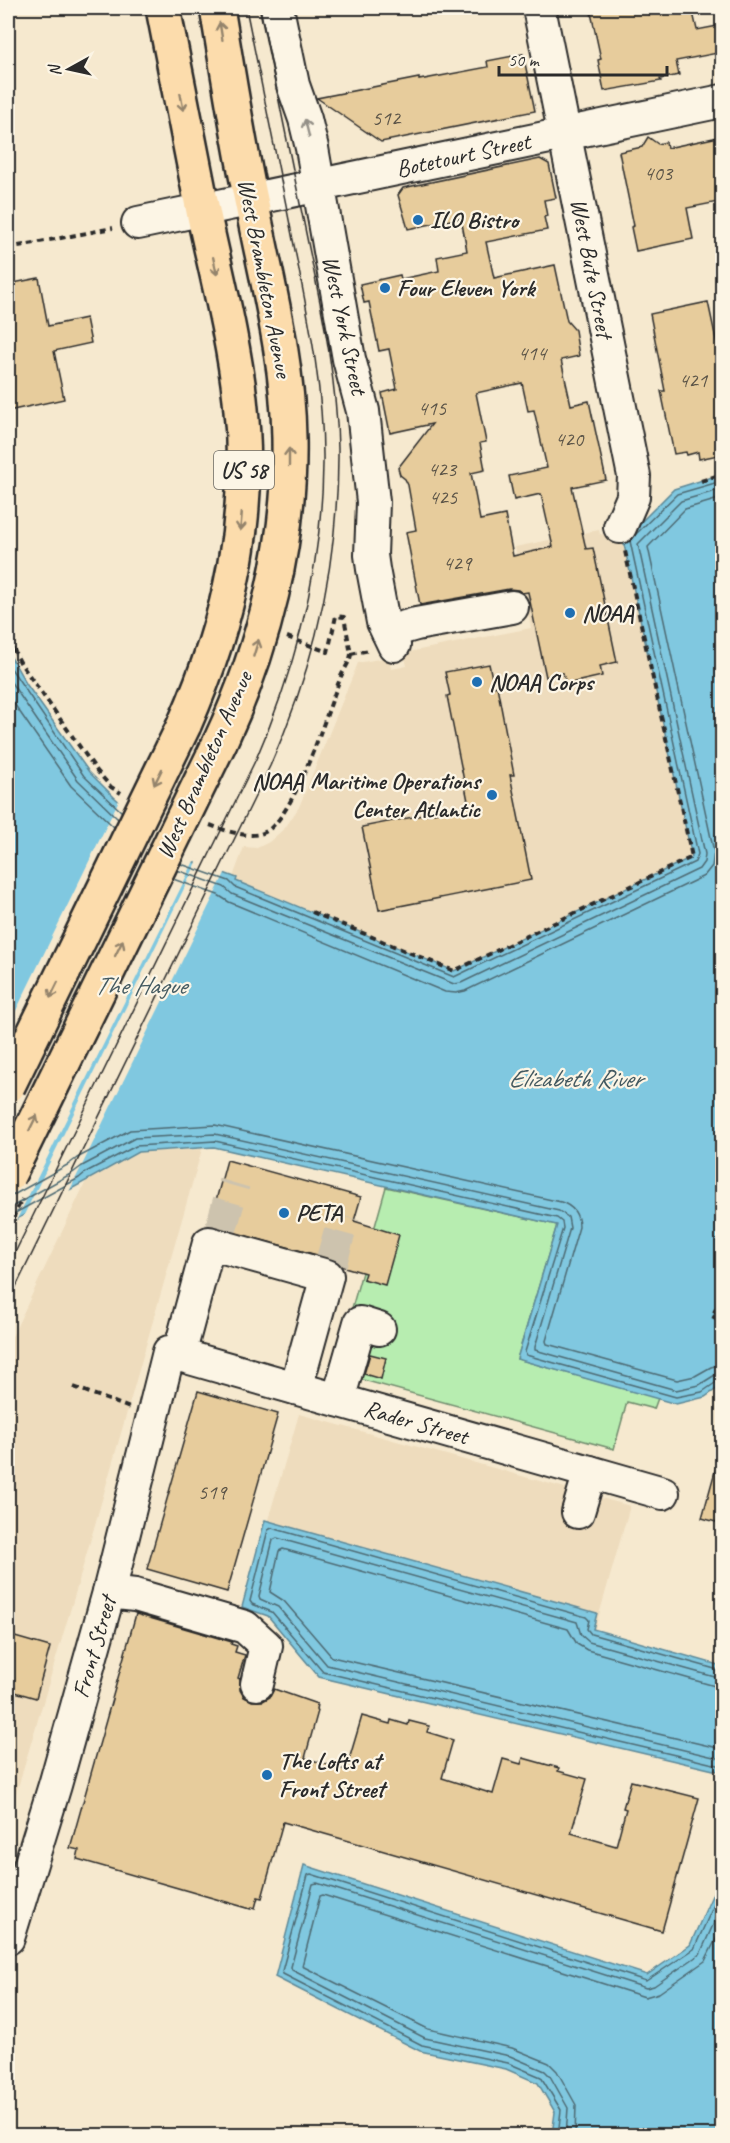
<svg xmlns="http://www.w3.org/2000/svg" width="730" height="2143" font-family="Caveat,sans-serif">
<style>
.built{fill:#eedcbd}
.green{fill:#b7edb0;stroke:#718c6e;stroke-width:1.5}
.water{fill:#80c8e0;stroke:#5e8998;stroke-width:1.5}
.pier{fill:#f6e9cf}
.lines{fill:none;stroke-linecap:round;stroke-linejoin:round}
.shore{stroke:#4d6a73;stroke-width:1.5}
.building{fill:#e7cc9c;stroke:#2b2b2b;stroke-width:1.5;fill-rule:evenodd}
.minor-tunnel{stroke:#cdc3ae;stroke-width:32;stroke-dasharray:32 16;stroke-linecap:butt}
.minor-casing{stroke:#2b2b2b;stroke-width:36}
.major-casing{stroke:#2b2b2b;stroke-width:38}
.path{stroke:#2b2b2b;stroke-width:4;stroke-dasharray:6 4.5;stroke-linecap:butt}
.minor{stroke:#fcf5e5;stroke-width:32}
.major{stroke:#fcdcac;stroke-width:33}
.tram{stroke:#2b2b2b;stroke-width:1.5}
.major-bridge-casing{stroke:#2b2b2b;stroke-width:38;stroke-linecap:butt}
.path-bridge{stroke:#2b2b2b;stroke-width:4;stroke-dasharray:6 4.5;stroke-linecap:butt}
.major-bridge{stroke:#fcdcac;stroke-width:33}
.oneway{stroke:#94846c}
.oneway2{stroke:#949088}
.poi-dot{fill:#1f6fb2;stroke:#fcf5e5;stroke-width:2}
.labels{text-anchor:middle;stroke-width:4.5;stroke-linejoin:round;paint-order:stroke}
.number-label{font-size:21px;fill:#5a5347}
.shield{fill:#fcf5e5;stroke:#6a6863;stroke-width:1.5}
.shield-label{font-size:22px;font-weight:bold;fill:#2b2b2b}
.street-label{font-size:24px;fill:#2b2b2b;stroke:#fcf5e5}
.poi-label{font-size:24px;font-weight:bold;fill:#2b2b2b;stroke:#fcf5e5;text-anchor:start}
.water-label{font-size:26px;font-style:italic;fill:#445a61;stroke:#fcf5e5}
</style>
<rect width="100%" height="100%" fill="#f6e9cf"/>
<filter id="ink" filterUnits="userSpaceOnUse"><feTurbulence type="fractalNoise" baseFrequency=".0167" numOctaves="2"/><feDisplacementMap in="SourceGraphic" scale="12" xChannelSelector="R" yChannelSelector="G"/><feConvolveMatrix kernelMatrix="1 2 1 2 8 2 1 2 1" color-interpolation-filters="sRGB"/></filter>
<g filter="url(#ink)">
<!-- built -->
<g class="built">
<polygon points="599,530 600,534 609,536 616,542 624,542 692,857 454,971 236,881 233,877 244,847 257,848 269,842 285,828 299,807 358,663 389,657 391,669 397,668 407,666 404,653 531,628 515,547"/>
<polygon points="202,1149 78,1584 8,1821 8,1345 88,1177 138,1152"/>
<polygon points="299,1414 630,1506 595,1629 263,1537"/>
</g>
<!-- green -->
<polygon class="green" points="386,1187 557,1225 517,1359 658,1398 654,1409 627,1402 614,1449 334,1372"/>
<!-- water -->
<g class="water">
<polygon points="722,474 722,1385 705,1397 676,1404 517,1359 557,1225 214,1147 138,1152 8,1224 8,652 27,685 89,772 114,797 181,857 237,878 236,881 454,971 692,857 623,540 674,489"/>
<polygon points="265,1520 597,1613 593,1629 722,1666 722,1772 319,1677 268,1616 242,1607"/>
<polygon points="304,1865 647,1975 690,1945 722,1873 722,2135 552,2135 555,2112 538,2083 506,2069 420,2051 275,1977"/>
</g>
<!-- pier -->
<g class="pier">
<polygon points="120,798 183,855 195,859 15,1223 8,1227 8,1027"/>
<polygon points="198,860 226,871 68,1194 22,1219"/>
</g>
<g class="lines">
<!-- shore -->
<g class="shore">
<polyline points="635,535 677,494 722,481"/>
<polyline points="8,664 84,776 122,812"/>
<polyline points="8,678 78,780 118,819"/>
<polyline points="8,695 71,786 114,827"/>
<polyline points="181,864 229,881 235,887 454,977 695,862 698,854 630,541"/>
<polyline points="177,870 224,887 232,894 454,984 461,983 699,869 704,862 705,854 638,544 681,501 722,489"/>
<polyline points="173,879 218,895 229,902 445,992 456,993 465,991 704,876 712,866 714,852 648,547 685,509 722,498"/>
<path d="M8 1198 69 1164 77 1158 130 1130 215 1125 561 1202C573 1206 579 1214 579 1227L546 1341 547 1344 677 1380 695 1376 711 1367 722 1364"/>
<polyline points="8,1209 74,1172 82,1166 135,1138 215,1134 559,1211 568,1217 570,1228 535,1347 535,1350 676,1390 699,1385 715,1375 722,1373"/>
<polyline points="8,1217 79,1178 86,1172 136,1146 215,1141 557,1218 562,1222 563,1228 525,1352 526,1355 676,1397 702,1392 718,1381 722,1381"/>
<polyline points="722,1671 591,1634 587,1629 589,1620 586,1617 272,1528 268,1530 250,1601 252,1604 272,1612 323,1672 722,1766"/>
<polyline points="722,1679 589,1642 581,1635 577,1622 277,1538 273,1540 259,1596 260,1599 278,1607 327,1665 722,1759"/>
<polyline points="722,1688 587,1650 577,1644 568,1629 283,1549 279,1551 270,1592 284,1601 332,1657 722,1749"/>
<polyline points="558,2136 561,2110 541,2077 508,2063 422,2045 283,1974 282,1971 308,1875 311,1874 646,1981 694,1949 722,1887"/>
<polyline points="566,2136 568,2108 550,2076 545,2071 510,2056 425,2038 292,1970 291,1967 313,1884 317,1883 646,1988 654,1986 700,1954 722,1905"/>
<polyline points="575,2136 576,2105 557,2071 549,2063 512,2048 428,2029 302,1966 320,1896 323,1895 645,1997 659,1993 705,1961 722,1927"/>
</g>
</g>
<!-- building -->
<g class="building">
<polygon points="590,8 648,8 649,15 692,8 697,30 723,25 723,52 676,61 679,75 660,79 661,81 604,91 598,60 601,59"/>
<polygon points="523,54 535,111 381,142 317,98 419,78 419,80 488,67 487,61"/>
<polygon points="723,136 723,201 687,208 693,239 636,251 631,227 634,226 619,152 642,147 648,137 658,144 666,142 667,148"/>
<path d="M540 159 549 164 556 198 544 200 547 216 544 217 547 230 486 242 494 278 555 265 567 321 575 330 579 356 561 360 571 405 589 401 606 480 572 487 586 549 593 548 617 662 600 666 602 676 566 684 563 673 546 677 528 592 522 593 518 590 509 589 420 605 406 532 416 530 408 485 405 479 400 475 398 468 432 424 390 433 382 393 397 389 389 349 379 351 369 302 364 303 360 284 400 275 401 279 439 271 437 257 467 251 461 218 408 229 398 195 403 188ZM522 383 528 411 534 410 547 468 509 476 514 500 541 494 553 547 513 556 505 515 480 520 471 473 485 470 480 443 486 442 476 393Z"/>
<polygon points="39,278 48,326 86,318 91,343 54,351 64,399 8,411 8,284"/>
<polygon points="708,302 723,372 723,454 699,459 698,452 687,455 686,452 674,454 661,391 665,391 650,314"/>
<polygon points="489,664 494,687 497,686 514,775 510,775 531,880 379,910 362,827 469,806 447,696 450,695 445,672"/>
<polygon points="227,1160 361,1197 354,1221 399,1235 385,1285 363,1279 365,1273 341,1266 332,1259 209,1226"/>
<polygon points="370,1354 386,1358 381,1379 364,1374"/>
<polygon points="198,1391 278,1414 227,1592 147,1569"/>
<polygon points="717,1464 723,1464 723,1524 702,1518"/>
<polygon points="136,1614 232,1642 231,1644 237,1646 235,1652 245,1655 238,1678 240,1679 240,1690 244,1697 252,1701 263,1701 270,1697 274,1689 317,1704 316,1710 318,1711 305,1758 346,1770 362,1716 390,1724 391,1720 408,1725 409,1721 429,1726 427,1732 453,1740 442,1778 493,1794 503,1759 521,1764 523,1758 559,1768 558,1771 587,1779 571,1833 616,1846 626,1809 623,1808 631,1781 699,1798 662,1931 283,1822 262,1898 258,1897 255,1908 252,1907 251,1909 77,1859 79,1850 70,1848"/>
<polygon points="8,1635 50,1647 36,1698 8,1690"/>
</g>
<g class="lines">
<!-- minor-tunnel -->
<g class="minor-tunnel">
<polyline points="220,1232 234,1183"/>
<polyline points="331,1263 344,1216"/>
</g>
<defs>
<g id="minor">
<polyline points="277,8 293,85 305,119 312,148 349,359 363,411 373,502 371,555 373,569 383,622 394,645"/>
<polyline points="539,8 634,476 633,497 620,527"/>
<polyline points="138,223 722,101"/>
<polyline points="388,632 416,624 512,607"/>
<polyline points="179,1355 209,1243 327,1276 296,1388"/>
<polyline points="338,1400 360,1323 379,1329"/>
<polyline points="578,1512 590,1472"/>
<polyline points="109,1592 135,1595 245,1627 266,1646 257,1684"/>
<polyline points="8,1938 55,1785 109,1592 169,1352 663,1493"/>
</g>
<g id="major">
<path d="M163 8C177 77 190 147 204 216 217 277 233 337 240 399 253 515 231 619 184 725"/>
<path d="M217 8C228 73 238 139 252 205 267 282 288 359 289 438 291 542 264 648 220 742"/>
</g>
</defs>
<!-- minor casing -->
<use href="#minor" class="minor-casing"/>
<!-- major casing -->
<use href="#major" class="major-casing"/>
<!-- path -->
<g class="path">
<polyline points="8,248 113,228"/>
<polyline points="701,481 722,474"/>
<polyline points="287,637 328,652 336,616 344,617 351,654 369,650"/>
<polyline points="8,639 21,664 97,771 111,787 121,793"/>
<path d="M210 825C224 830 248 839 263 833 294 821 327 711 340 679 343 670 350 663 351 654"/>
<polyline points="312,912 454,971 692,857 625,551"/>
<polyline points="722,1298 712,1316 722,1321"/>
<polyline points="74,1387 130,1408"/>
</g>
<!-- minor -->
<use href="#minor" class="minor"/>
<!-- major -->
<use href="#major" class="major"/>
<!-- tram -->
<g class="tram">
<path d="M8 1267 256 759C297 665 322 568 323 464 324 386 307 311 292 235 277 159 261 83 246 8"/>
<path d="M8 1303 270 766C315 666 339 560 338 449 337 380 322 311 308 243 292 165 276 86 260 8"/>
</g>
<defs>
<g id="major-bridge">
<polyline points="8,1086 184,725"/>
<polyline points="8,1176 220,742"/>
</g>
</defs>
<!-- major-bridge casing -->
<use href="#major-bridge" class="major-bridge-casing"/>
<!-- path-bridge -->
<polyline class="path-bridge" points="8,1228 22,1199"/>
<!-- major-bridge -->
<use href="#major-bridge" class="major-bridge"/>
</g>
<!-- one-way arrows -->
<defs><path id="oneway-shaft" d="M-6 0H5M1.5-3L5.5 0L1.5 3" fill="none" stroke-width="1.6" stroke-linecap="round" stroke-linejoin="round" transform="scale(1.5)"/></defs>
<g class="oneway">
<use href="#oneway-shaft" transform="translate(221 31) rotate(-99)"/>
<use href="#oneway-shaft" transform="translate(182 102) rotate(79)"/>
<use href="#oneway-shaft" transform="translate(215 266) rotate(78)"/>
<use href="#oneway-shaft" transform="translate(289 457) rotate(-90)"/>
<use href="#oneway-shaft" transform="translate(241 522) rotate(95)"/>
<use href="#oneway-shaft" transform="translate(256 648) rotate(-73)"/>
<use href="#oneway-shaft" transform="translate(158 777) rotate(116)"/>
<use href="#oneway-shaft" transform="translate(119 948) rotate(-64)"/>
<use href="#oneway-shaft" transform="translate(54 990) rotate(116)"/>
<use href="#oneway-shaft" transform="translate(33 1123) rotate(-64)"/>
</g>
<use class="oneway2" href="#oneway-shaft" transform="translate(307 128) rotate(-104)"/>
</g>
<!-- markers -->
<g class="poi-dot">
<circle cx="418" cy="220" r="6"/>
<circle cx="385" cy="288" r="6"/>
<circle cx="570" cy="613" r="6"/>
<circle cx="477" cy="682" r="6"/>
<circle cx="492" cy="795" r="6"/>
<circle cx="284" cy="1213" r="6"/>
<circle cx="267" cy="1775" r="6"/>
</g>
<g class="labels">
<!-- number labels -->
<g class="number-label">
<text x="386" y="125">512</text>
<text x="658" y="180">403</text>
<text x="532" y="360">414</text>
<text x="693" y="387">421</text>
<text x="432" y="415">415</text>
<text x="569" y="446">420</text>
<text x="442" y="476">423</text>
<text x="443" y="504">425</text>
<text x="457" y="570">429</text>
<text x="212" y="1499">519</text>
</g>
<!-- shield labels -->
<rect class="shield" x="214" y="451" width="60" height="38" rx="4.5"/>
<g class="shield-label">
<text x="244" y="478">US 58</text>
</g>
<!-- street labels -->
<g class="street-label">
<text transform="translate(463 155) rotate(-12)" y="8">Botetourt Street</text>
<text transform="translate(592 268) rotate(79)" y="8">West Bute Street</text>
<text transform="translate(265 278) rotate(79)" y="8">West Brambleton Avenue</text>
<text transform="translate(345 325) rotate(78)" y="8">West York Street</text>
<text transform="translate(204 765) rotate(-66)" y="8">West Brambleton Avenue</text>
<text transform="translate(416 1422) rotate(16)" y="8">Rader Street</text>
<text transform="translate(94 1647) rotate(-74)" y="8">Front Street</text>
</g>
<!-- poi labels -->
<g class="poi-label">
<text x="430" y="228">ILO Bistro</text>
<text x="397" y="296">Four Eleven York</text>
<text x="582" y="621">NOAA</text>
<text x="489" y="690">NOAA Corps</text>
<text x="480" y="789" text-anchor="end">NOAA Maritime Operations<tspan x="480" dy="28">Center Atlantic</tspan></text>
<text x="296" y="1221">PETA</text>
<text x="279" y="1769">The Lofts at<tspan x="279" dy="28">Front Street</tspan></text>
</g>
<!-- water labels -->
<g class="water-label">
<text x="140" y="994">The Hague</text>
<text x="575" y="1087">Elizabeth River</text>
</g>
</g>
<!-- margin -->
<rect width="730" height="2143" fill="none" stroke="#fcf5e5" stroke-width="30"/>
<rect x="15" y="15" width="700" height="2113" fill="none" stroke="#2b2b2b" stroke-width="2" filter="url(#ink)"/>
<!-- north arrow -->
<g transform="translate(69 69) rotate(262)" stroke="#fcf5e5" stroke-width="4.5" paint-order="stroke">
<path d="M0-4.5L10 22L0 15L-10 22Z" fill="#2b2b2b"/>
<text y="-9" font-size="16" font-weight="bold" text-anchor="middle" fill="#2b2b2b">N</text>
</g>
<!-- scale -->
<path d="M499 66v9h168v-9" fill="none" stroke="#2b2b2b" stroke-width="3"/>
<text x="508" y="66" font-size="18" fill="#2b2b2b" stroke="#fcf5e5" stroke-width="4.5" paint-order="stroke">50 m</text>
</svg>
